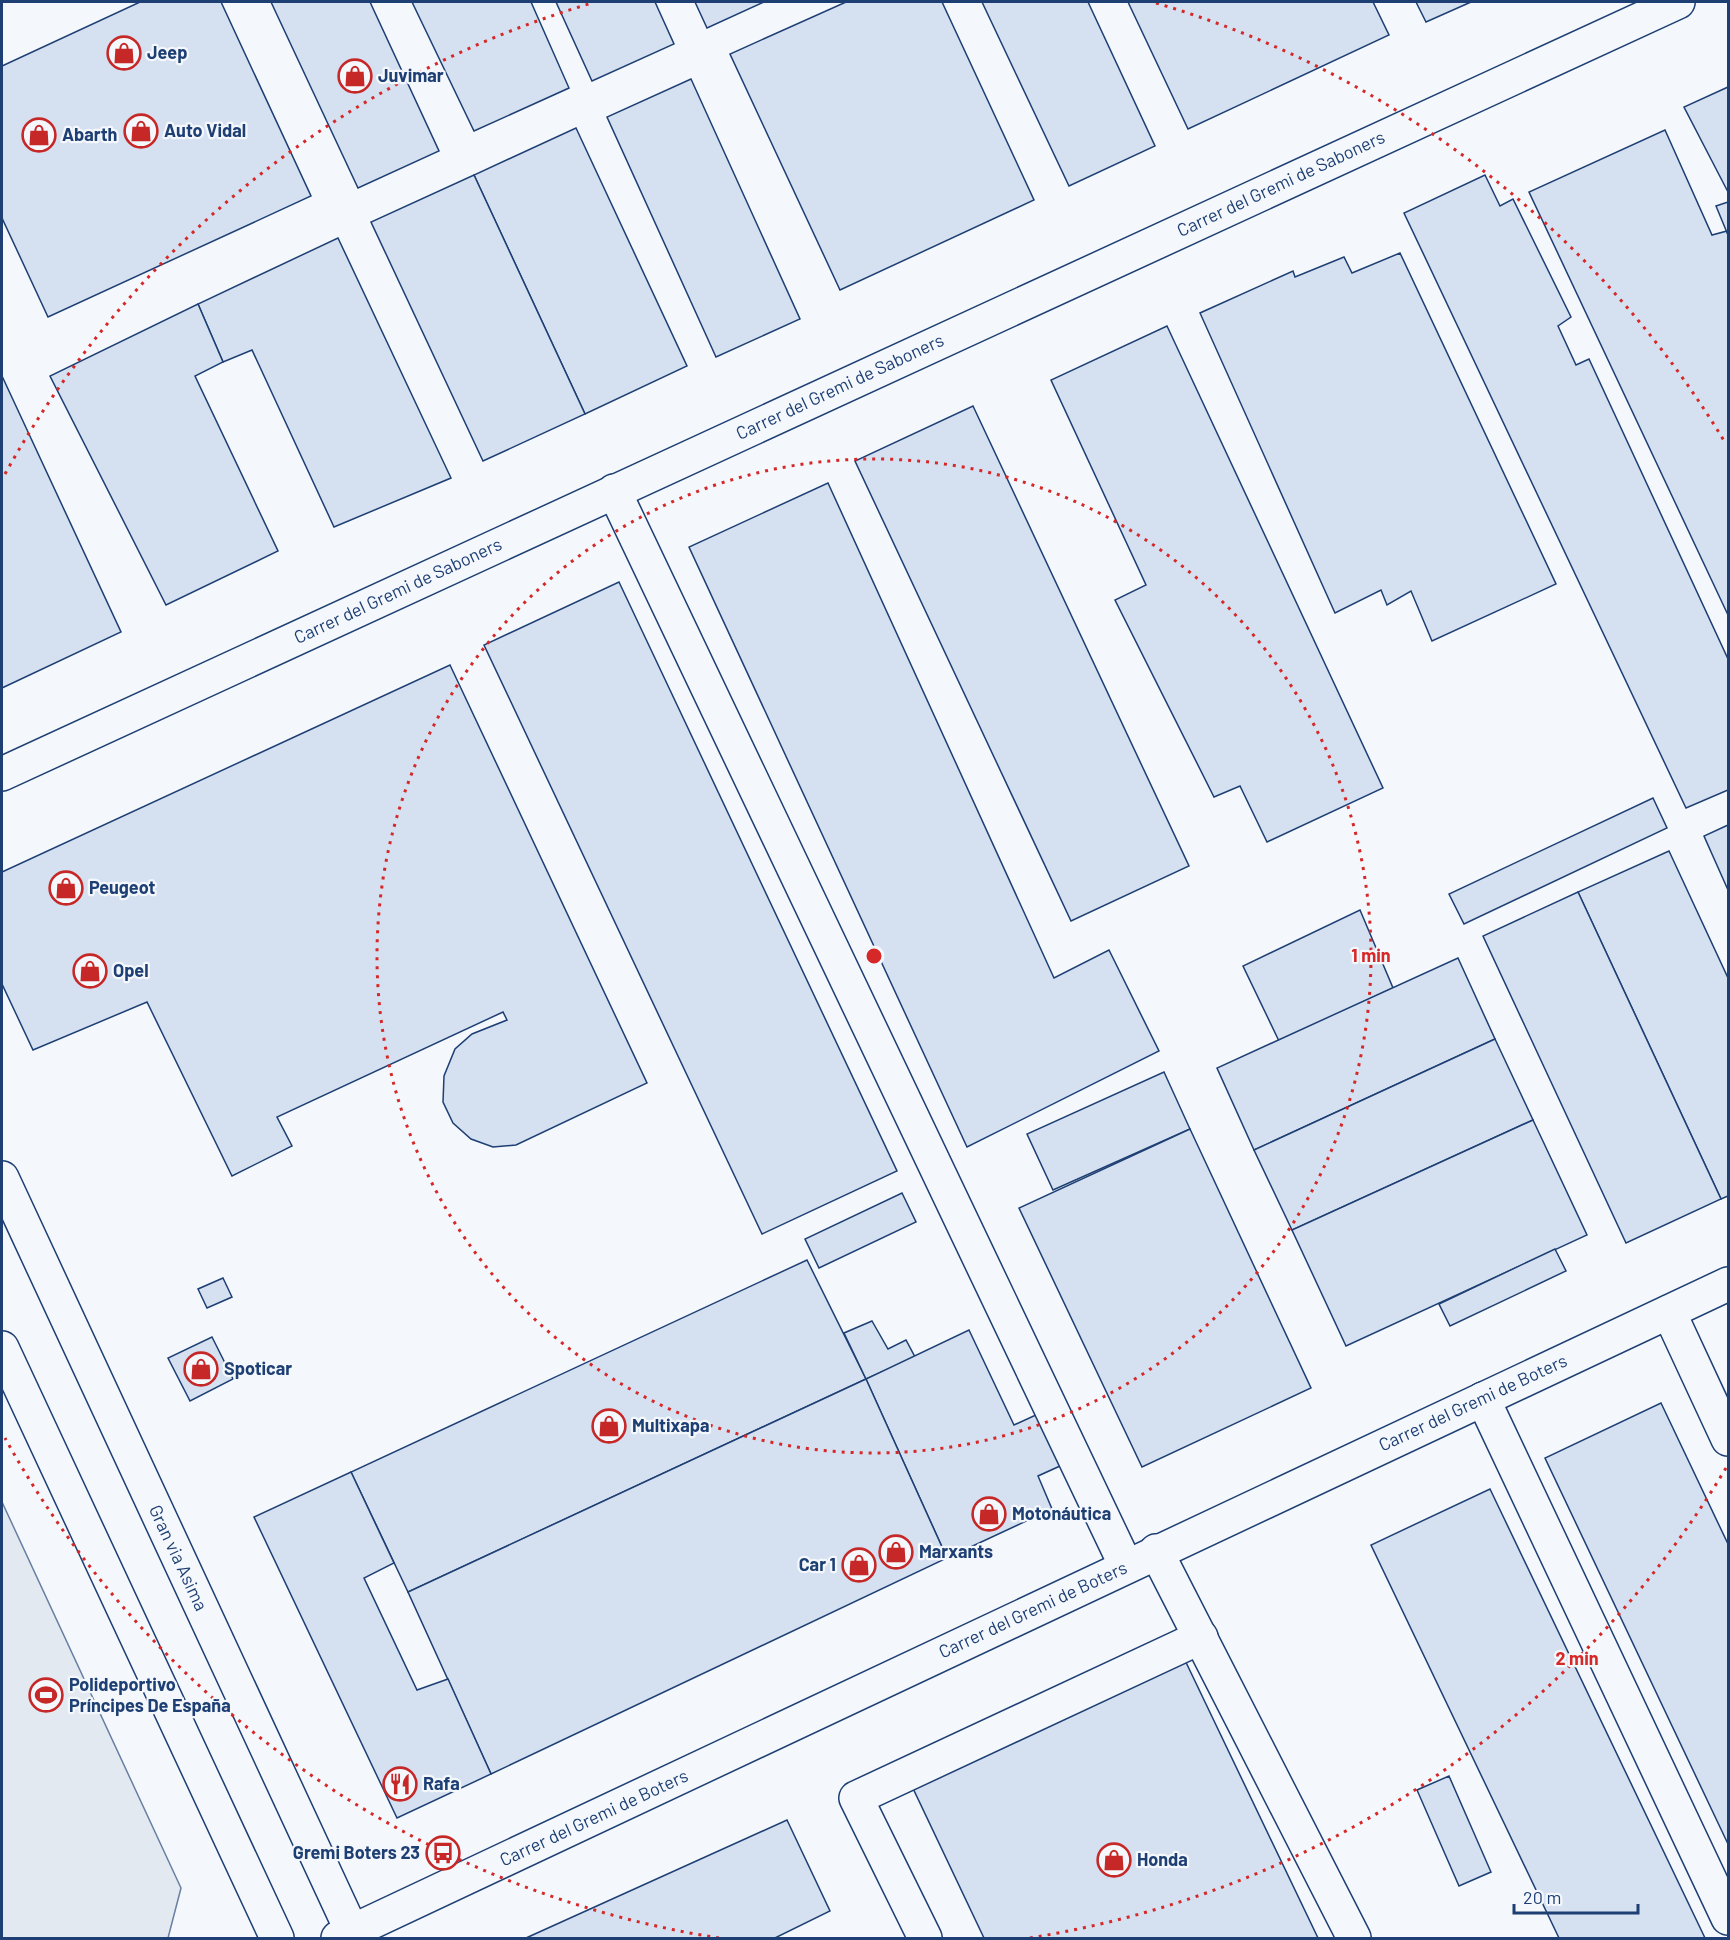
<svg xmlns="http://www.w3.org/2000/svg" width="1730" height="1940" font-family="Barlow,sans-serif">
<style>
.green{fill:#e3e9f0;stroke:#687fa3;stroke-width:1.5}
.building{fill:#d5e0f0;stroke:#1d3f73;stroke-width:1.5}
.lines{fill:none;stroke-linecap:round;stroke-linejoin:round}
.minor-casing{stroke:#1d3f73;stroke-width:36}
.minor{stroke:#f4f7fb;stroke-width:33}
.ring{fill:none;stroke:#d62828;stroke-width:3;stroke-dasharray:3 6}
.labels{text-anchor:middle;stroke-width:4.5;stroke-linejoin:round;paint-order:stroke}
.poi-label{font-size:18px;font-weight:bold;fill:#1d3f73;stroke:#f4f7fb;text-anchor:start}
.street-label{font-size:18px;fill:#1d3f73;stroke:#f4f7fb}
.centre{fill:#d62828;stroke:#f4f7fb;stroke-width:3}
.ring-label{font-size:18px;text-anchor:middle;font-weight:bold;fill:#d62828;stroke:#f4f7fb;stroke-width:4.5;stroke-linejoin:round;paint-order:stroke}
</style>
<rect width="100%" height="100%" fill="#f4f7fb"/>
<!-- green -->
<polygon class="green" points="2,1502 181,1888 168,1938 2,1938"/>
<!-- building -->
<g class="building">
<polygon points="140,2 221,2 311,196 48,317 2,218 2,66"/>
<polygon points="271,2 370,2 439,151 358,188"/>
<polygon points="412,2 531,2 569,88 474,131"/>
<polygon points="556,2 655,2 674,44 592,81"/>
<polygon points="695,2 764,2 707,28"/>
<polygon points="846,2 942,2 1034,200 840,290 730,54"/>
<polygon points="982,2 1088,2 1155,146 1069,186"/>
<polygon points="1128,2 1373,2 1389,35 1188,129"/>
<polygon points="1416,2 1471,2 1426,22"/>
<polygon points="691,79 800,319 716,357 607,117"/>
<polygon points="1728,87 1728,192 1684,107"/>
<polygon points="576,128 687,366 585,414 474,175"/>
<polygon points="1665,130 1712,235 1727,231 1728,235 1728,615 1529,192"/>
<polygon points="474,175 585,414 483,461 371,222"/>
<polygon points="1485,175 1500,206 1513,199 1571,317 1558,326 1576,365 1589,359 1728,659 1728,790 1686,808 1404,213"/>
<polygon points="1728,202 1728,235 1716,206"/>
<polygon points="338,238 451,478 334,527 252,350 223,362 198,304"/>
<polygon points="1400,253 1556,584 1432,641 1411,591 1387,605 1381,590 1335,613 1200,313 1293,271 1295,277 1344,257 1352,273"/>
<polygon points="198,304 223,362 195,376 278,551 166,605 50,376"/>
<polygon points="1167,326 1383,788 1267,842 1240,786 1214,797 1115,600 1146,585 1051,380"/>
<polygon points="2,376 121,632 2,688"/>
<polygon points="973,406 1189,866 1071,921 855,461"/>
<polygon points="828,483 1054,978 1109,950 1159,1051 967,1147 689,547"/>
<polygon points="619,582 897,1171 762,1234 484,645"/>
<polygon points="450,665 647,1083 516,1145 493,1147 471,1139 453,1123 443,1102 444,1076 455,1049 472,1034 507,1020 503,1012 277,1117 292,1146 232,1176 147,1002 33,1050 2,984 2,872"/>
<polygon points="1653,798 1667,828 1464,924 1449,894"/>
<polygon points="1728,825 1728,890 1704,836"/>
<polygon points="1669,851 1728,978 1728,1196 1721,1199 1578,892"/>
<polygon points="1578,892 1721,1199 1626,1243 1483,936"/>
<polygon points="1360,910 1393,988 1279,1041 1243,966"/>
<polygon points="1458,958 1495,1039 1254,1150 1217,1068"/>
<polygon points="1495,1039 1533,1120 1292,1230 1254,1150"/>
<polygon points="1164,1072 1190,1129 1053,1190 1027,1134"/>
<polygon points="1533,1120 1587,1235 1346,1346 1292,1230"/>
<polygon points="1190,1129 1311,1388 1142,1467 1019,1208"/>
<polygon points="902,1193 916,1222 819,1268 805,1239"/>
<polygon points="1555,1249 1566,1271 1450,1326 1439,1304"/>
<polygon points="807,1260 866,1379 408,1592 351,1472"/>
<polygon points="223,1278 232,1297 207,1308 198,1289"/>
<polygon points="872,1321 888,1349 906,1340 915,1357 866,1379 844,1333"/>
<polygon points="969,1330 1014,1425 1038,1414 1060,1466 1038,1476 1052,1509 947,1558 866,1379"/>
<polygon points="212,1337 233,1379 190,1401 168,1358"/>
<polygon points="866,1379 947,1558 491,1774 408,1592"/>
<polygon points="1661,1403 1728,1544 1728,1844 1545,1458"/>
<polygon points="351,1472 394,1563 364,1578 417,1690 448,1679 491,1774 397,1818 254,1517"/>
<polygon points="1490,1489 1705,1938 1559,1938 1371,1545"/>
<polygon points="1182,1654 1318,1938 984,1938 910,1782"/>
<polygon points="1449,1776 1491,1872 1459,1886 1417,1790"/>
<polygon points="787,1820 830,1911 775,1938 526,1938"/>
</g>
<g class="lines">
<defs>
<g id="minor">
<polyline points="614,491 1126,1566"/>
<polyline points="2,774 1678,2"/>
<polyline points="2,1178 355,1938"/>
<polyline points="1669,1312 1728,1439"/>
<polyline points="2,1348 277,1938"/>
<polyline points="1483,1399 1728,1918"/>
<polyline points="1156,1551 1354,1938"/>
<polyline points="338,1938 1728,1284"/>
<polyline points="925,1938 856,1798 1201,1637"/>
</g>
</defs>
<!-- minor casing -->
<use href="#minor" class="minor-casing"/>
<!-- minor -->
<use href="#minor" class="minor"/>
</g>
<!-- distance rings -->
<g class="ring">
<circle cx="874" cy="956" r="497"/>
<path d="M1726 1468A994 994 0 0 1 1029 1938M719 1938A994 994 0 0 1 5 1438M5 474A994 994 0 0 1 592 3M1156 3A994 994 0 0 1 1726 444"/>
</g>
<!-- icons -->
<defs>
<symbol id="shop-ring" viewBox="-11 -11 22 22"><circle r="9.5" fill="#f4f7fb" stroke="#c62828" stroke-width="1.5"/><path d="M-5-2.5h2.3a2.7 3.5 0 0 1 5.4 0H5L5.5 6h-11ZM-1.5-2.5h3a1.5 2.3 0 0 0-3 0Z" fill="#c62828"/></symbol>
<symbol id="stadium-ring" viewBox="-11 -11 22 22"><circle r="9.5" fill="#f4f7fb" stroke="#c62828" stroke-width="1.5"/><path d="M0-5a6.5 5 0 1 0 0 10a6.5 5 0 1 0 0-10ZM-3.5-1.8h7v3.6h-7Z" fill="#c62828"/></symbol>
<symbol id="restaurant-ring" viewBox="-11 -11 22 22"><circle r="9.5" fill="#f4f7fb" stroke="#c62828" stroke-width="1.5"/><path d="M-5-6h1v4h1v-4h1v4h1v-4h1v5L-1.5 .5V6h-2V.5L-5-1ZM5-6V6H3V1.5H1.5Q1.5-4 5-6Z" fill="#c62828"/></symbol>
<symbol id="bus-ring" viewBox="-11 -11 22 22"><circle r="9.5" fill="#f4f7fb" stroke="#c62828" stroke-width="1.5"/><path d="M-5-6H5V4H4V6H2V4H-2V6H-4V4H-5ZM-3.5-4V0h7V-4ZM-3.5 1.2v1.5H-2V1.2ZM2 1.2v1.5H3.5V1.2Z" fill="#c62828"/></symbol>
</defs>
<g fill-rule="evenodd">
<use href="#shop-ring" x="105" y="34" width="38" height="38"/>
<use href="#shop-ring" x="336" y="57" width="38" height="38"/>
<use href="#shop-ring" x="122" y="112" width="38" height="38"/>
<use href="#shop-ring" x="20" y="116" width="38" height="38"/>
<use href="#shop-ring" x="47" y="869" width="38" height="38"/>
<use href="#shop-ring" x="71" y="952" width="38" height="38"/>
<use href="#shop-ring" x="182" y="1350" width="38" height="38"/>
<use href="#shop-ring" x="590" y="1407" width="38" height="38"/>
<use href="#shop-ring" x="970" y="1495" width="38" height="38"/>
<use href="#shop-ring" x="877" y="1533" width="38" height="38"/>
<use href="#shop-ring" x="840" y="1546" width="38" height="38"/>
<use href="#stadium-ring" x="27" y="1676" width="38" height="38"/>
<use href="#restaurant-ring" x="381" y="1765" width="38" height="38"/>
<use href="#bus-ring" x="424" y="1834" width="38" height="38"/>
<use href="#shop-ring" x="1095" y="1841" width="38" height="38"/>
</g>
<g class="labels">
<!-- poi labels -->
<g class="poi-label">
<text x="147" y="59">Jeep</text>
<text x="378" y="82">Juvimar</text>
<text x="164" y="137">Auto Vidal</text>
<text x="62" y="141">Abarth</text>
<text x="89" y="894">Peugeot</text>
<text x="113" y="977">Opel</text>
<text x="224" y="1375">Spoticar</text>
<text x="632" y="1432">Multixapa</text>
<text x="1012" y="1520">Motonáutica</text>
<text x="919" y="1558">Marxants</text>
<text x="836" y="1571" text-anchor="end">Car 1</text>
<text x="69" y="1691">Polideportivo<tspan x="69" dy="21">Príncipes De España</tspan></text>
<text x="423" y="1790">Rafa</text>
<text x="420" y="1859" text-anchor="end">Gremi Boters 23</text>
<text x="1137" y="1866">Honda</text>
</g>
<!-- street labels -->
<g class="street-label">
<text transform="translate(1281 184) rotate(-25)" y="6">Carrer del Gremi de Saboners</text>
<text transform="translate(840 387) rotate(-25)" y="6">Carrer del Gremi de Saboners</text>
<text transform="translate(398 591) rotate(-25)" y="6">Carrer del Gremi de Saboners</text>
<text transform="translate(1473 1403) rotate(-25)" y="6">Carrer del Gremi de Boters</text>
<text transform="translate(178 1558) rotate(65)" y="6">Gran via Asima</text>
<text transform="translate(1033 1610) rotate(-25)" y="6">Carrer del Gremi de Boters</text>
<text transform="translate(594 1818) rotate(-25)" y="6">Carrer del Gremi de Boters</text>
</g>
</g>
<circle cx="874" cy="956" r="9" class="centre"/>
<g class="ring-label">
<text x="1371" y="962">1 min</text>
<text x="1577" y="1665">2 min</text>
</g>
<!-- border -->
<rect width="1730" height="1940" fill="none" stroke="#1d3f73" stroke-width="6"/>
<!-- scale -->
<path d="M1514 1904v9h124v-9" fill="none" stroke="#1d3f73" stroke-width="3"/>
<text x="1523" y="1904" font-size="18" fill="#1d3f73" stroke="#f4f7fb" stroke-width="4.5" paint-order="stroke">20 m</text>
</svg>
